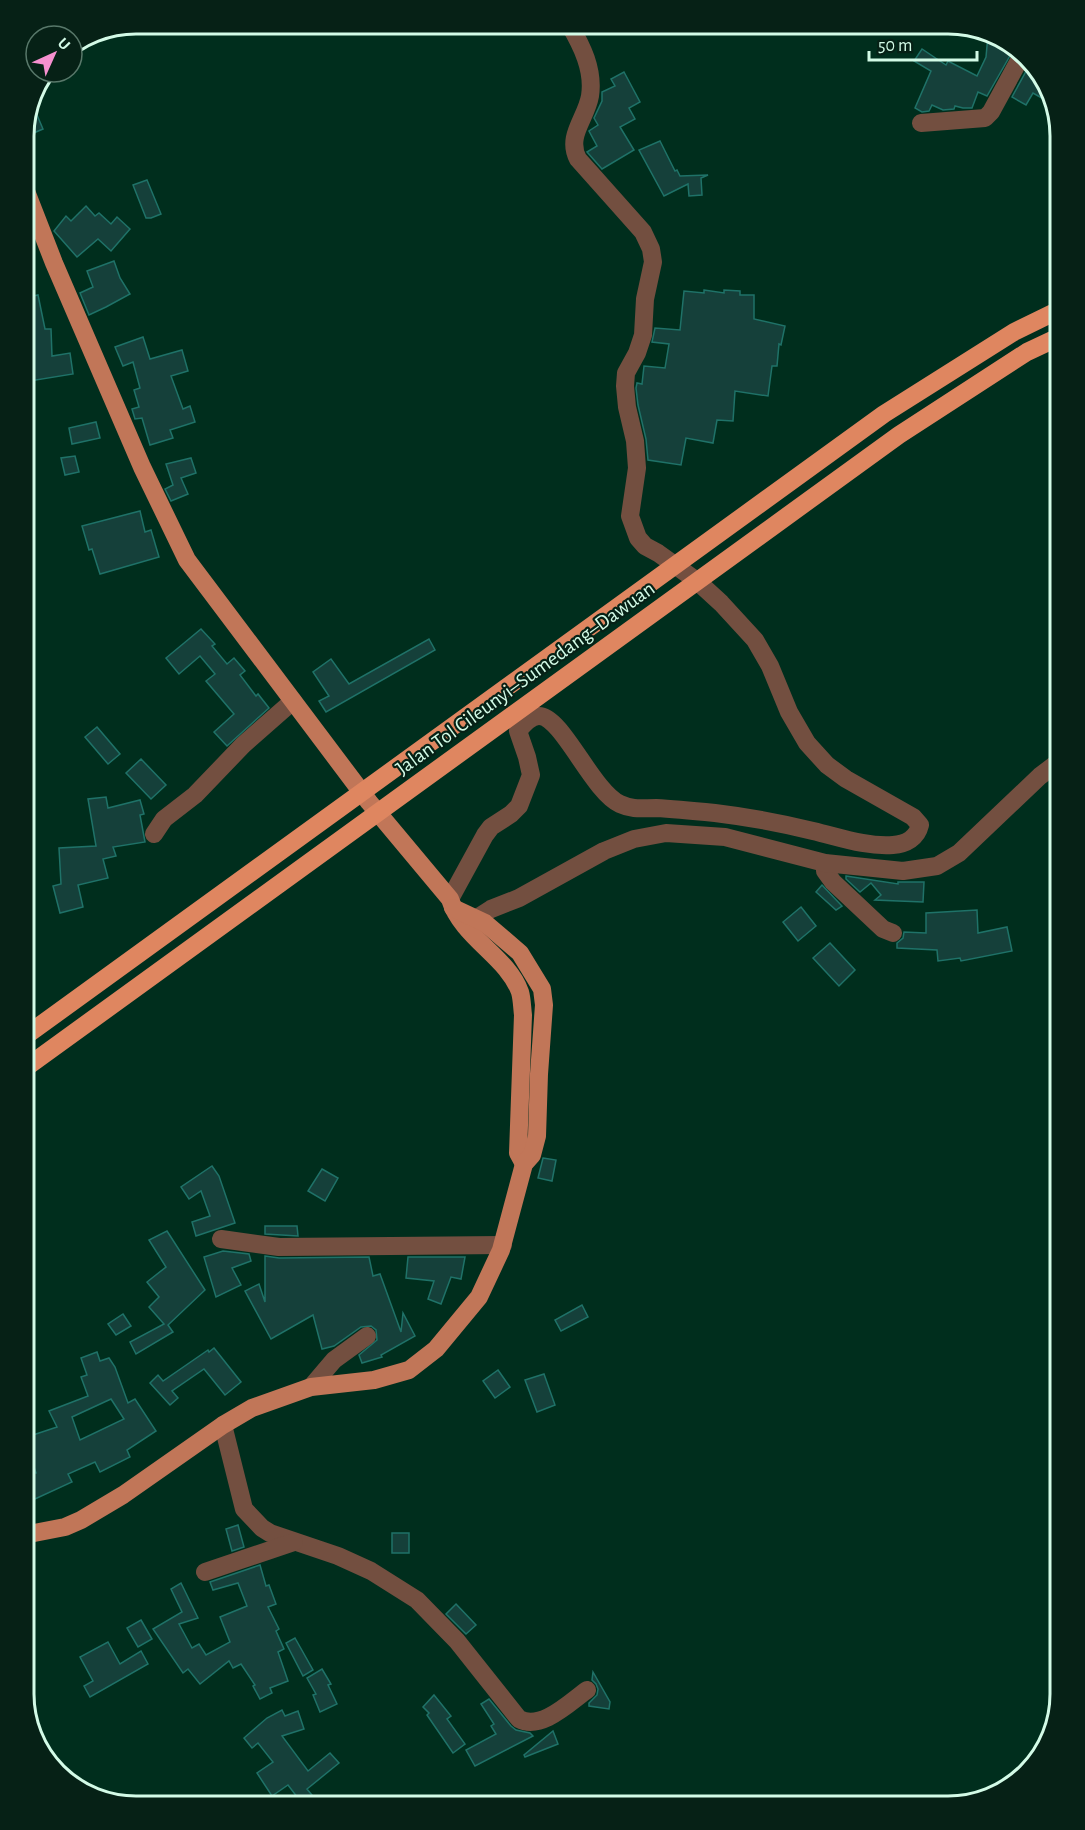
<svg xmlns="http://www.w3.org/2000/svg" width="1085" height="1830" font-family="'Alegreya Sans',sans-serif">
<style>
.building{fill:#15403a;stroke:#1f7268;stroke-width:1.5;fill-rule:evenodd}
.lines{fill:none;stroke-linecap:round;stroke-linejoin:round}
.minor{stroke:#734f40;stroke-width:18}
.major{stroke:#c17658;stroke-width:18}
.highway{stroke:#df8660;stroke-width:18}
.labels{text-anchor:middle;stroke-width:4.5;stroke-linejoin:round;paint-order:stroke}
.street-label{font-size:21px;fill:#d3fbe7;stroke:#062116}
.rim{fill:none;stroke:#d3fbe7;stroke-width:3}
</style>
<rect width="100%" height="100%" fill="#002e1d"/>
<!-- building -->
<g class="building">
<polygon points="988,35 1011,43 1015,47 987,96 978,92 972,108 963,108 955,106 954,109 943,110 932,105 929,111 922,112 915,108 931,71 914,61 922,49 946,65 948,61 977,76 986,57"/>
<polygon points="1030,64 1050,87 1054,105 1033,93 1026,105 1012,97"/>
<polygon points="624,72 640,102 629,108 635,119 620,127 634,150 602,169 587,152 597,146 589,131 598,125 594,118 602,101 602,92 615,86 611,79"/>
<polygon points="34,108 43,129 24,137 24,129"/>
<polygon points="660,141 675,171 677,170 680,176 708,175 701,178 702,195 689,196 688,184 664,196 639,150"/>
<polygon points="147,180 161,214 151,218 146,218 133,185"/>
<polygon points="86,206 95,216 99,213 111,224 117,217 130,229 111,251 98,239 77,257 54,231 66,216 71,221"/>
<polygon points="114,261 120,278 130,294 106,307 89,315 80,293 93,287 87,271"/>
<polygon points="704,290 724,293 724,290 740,291 740,295 754,295 754,319 785,326 781,345 779,344 777,366 772,366 768,396 735,391 733,421 717,420 713,443 686,438 681,465 648,460 646,439 638,405 636,388 637,383 642,384 644,366 665,368 669,344 652,342 655,328 680,330 684,291 704,293"/>
<polygon points="38,295 45,329 51,329 52,356 70,353 73,374 30,381 24,345 24,298"/>
<polygon points="143,337 150,359 182,350 188,371 171,376 183,409 190,406 195,422 170,430 173,438 150,445 142,418 135,419 132,409 139,407 134,390 140,388 133,362 123,366 115,347"/>
<polygon points="96,422 100,438 72,444 69,428"/>
<polygon points="75,456 79,472 65,475 61,458"/>
<polygon points="191,458 196,473 181,478 188,494 171,501 165,489 173,485 166,464"/>
<polygon points="140,511 145,532 151,530 159,557 100,574 92,549 89,550 82,526"/>
<polygon points="201,629 215,644 212,646 227,664 234,658 245,671 240,675 256,696 258,694 269,708 227,746 214,732 234,714 206,681 215,674 200,656 179,674 166,658"/>
<polygon points="429,639 435,650 326,712 319,701 329,696 313,672 331,659 349,684"/>
<polygon points="97,727 120,754 108,764 85,737"/>
<polygon points="141,759 166,785 151,799 126,773"/>
<polygon points="106,797 108,808 140,800 144,814 140,815 145,842 113,847 116,856 103,859 108,878 78,885 83,907 60,913 53,886 61,884 59,848 96,846 88,799"/>
<polygon points="846,876 898,884 898,882 924,882 923,902 875,900 881,895 871,883 860,892 846,879"/>
<polygon points="822,885 842,906 836,910 816,892"/>
<polygon points="801,907 816,926 798,941 783,922"/>
<polygon points="977,910 978,933 1007,927 1012,951 961,961 960,958 938,961 937,950 897,948 897,943 903,938 904,932 926,933 926,913"/>
<polygon points="830,943 855,970 839,986 813,958"/>
<polygon points="543,1158 556,1160 552,1181 538,1178"/>
<polygon points="212,1166 219,1176 235,1223 196,1236 192,1222 210,1216 201,1191 189,1199 181,1187"/>
<polygon points="322,1169 338,1178 325,1201 308,1191"/>
<polygon points="265,1226 297,1226 298,1236 265,1234"/>
<polygon points="167,1231 205,1290 168,1325 173,1332 136,1354 130,1342 164,1324 149,1307 159,1297 147,1282 166,1267 149,1240"/>
<polygon points="223,1251 249,1254 251,1261 232,1268 241,1285 216,1297 204,1257"/>
<polygon points="265,1256 279,1258 369,1257 373,1276 380,1274 401,1332 403,1313 415,1336 381,1355 382,1357 362,1363 359,1355 377,1340 376,1330 371,1326 361,1327 334,1346 322,1349 313,1315 271,1339 245,1291 259,1284 265,1302"/>
<polygon points="408,1257 465,1257 461,1279 451,1277 441,1304 428,1299 434,1281 406,1278"/>
<polygon points="582,1305 588,1317 561,1331 555,1320"/>
<polygon points="123,1314 131,1326 116,1335 108,1324"/>
<polygon points="214,1348 241,1382 225,1395 204,1369 172,1391 178,1398 170,1405 150,1383 158,1375 163,1381 208,1350 209,1352"/>
<path d="M97 1352 100 1361 109 1358 115 1367 128 1403 135 1399 156 1431 127 1450 130 1457 100 1472 95 1462 68 1474 72 1482 24 1504V1475L36 1473 24 1438 57 1427 49 1411 88 1396 81 1377 87 1375 81 1358ZM111 1399 124 1419 80 1440 72 1417Z"/>
<polygon points="498,1370 510,1387 495,1398 483,1381"/>
<polygon points="544,1374 555,1405 537,1412 525,1380"/>
<polygon points="238,1525 244,1547 232,1551 226,1529"/>
<rect x="392" y="1533" width="17" height="20"/>
<polygon points="260,1565 266,1586 269,1585 276,1604 268,1607 279,1629 276,1631 284,1649 278,1652 288,1681 270,1688 272,1693 260,1699 253,1686 255,1685 241,1664 233,1668 229,1661 200,1684 188,1669 183,1673 153,1629 182,1612 171,1589 181,1583 198,1618 179,1624 192,1648 199,1644 206,1655 230,1642 220,1617 247,1606 238,1583 213,1590 210,1582"/>
<polygon points="456,1604 476,1625 466,1634 446,1614"/>
<polygon points="141,1620 152,1639 138,1647 127,1628"/>
<polygon points="295,1638 313,1670 303,1676 286,1643"/>
<polygon points="108,1642 120,1664 141,1651 148,1664 90,1697 84,1686 93,1681 80,1657"/>
<polygon points="322,1669 331,1684 328,1685 337,1704 320,1712 313,1695 316,1694 307,1678"/>
<polygon points="593,1672 610,1702 609,1709 589,1706 589,1703 597,1695 598,1689 596,1684 592,1680"/>
<polygon points="434,1695 451,1716 447,1719 465,1744 453,1753 427,1715 429,1713 423,1707"/>
<polygon points="489,1699 511,1726 516,1730 530,1733 533,1736 475,1766 466,1750 496,1734 491,1726 494,1724 481,1704"/>
<polygon points="282,1710 285,1716 298,1711 304,1729 282,1736 308,1771 330,1753 339,1763 307,1789 321,1806 304,1806 288,1785 272,1796 257,1773 273,1762 258,1743 252,1748 244,1738 267,1718"/>
<polygon points="553,1731 558,1744 525,1757 524,1755"/>
</g>
<g class="lines">
<!-- minor -->
<g class="minor">
<polyline points="921,123 985,118 991,112 1022,55"/>
<polyline points="154,834 164,819 195,795 243,745 293,701"/>
<polyline points="825,863 825,871 833,882 883,929 893,933"/>
<path d="M450 899 485 835 491 827 511 814 519 806 531 775 527 757 518 731C523 725 530 716 539 716 562 716 592 791 620 804 633 810 642 808 656 808 675 809 695 811 715 813 748 817 781 823 813 831 839 837 866 847 893 845 906 844 917 838 920 825L913 817 846 779 827 765 807 743 789 712 770 666 755 640 721 603 697 581 658 553 645 546 638 538 630 516 637 468 635 441 627 407 625 386 626 373 637 353 643 335 645 299 653 262 651 249 643 232 578 159C566 136 586 119 590 96 594 70 582 46 569 24"/>
<polyline points="466,925 491,909 519,898 604,851 634,839 666,833 725,837 825,863 903,871 937,866 959,853 1040,776 1061,760"/>
<polyline points="221,1239 279,1247 503,1245"/>
<polyline points="311,1387 334,1360 367,1336"/>
<path d="M223 1425 244 1509 262 1528 270 1533 338 1556 371 1571 417 1600 457 1641 519 1719C541 1731 569 1703 587 1690"/>
<polyline points="205,1572 294,1542"/>
</g>
<!-- major -->
<g class="major">
<path d="M24 186 54 263 142 467 187 560 369 802 450 899C462 938 507 956 520 992 522 999 522 1007 523 1015L518 1153 524 1164"/>
<polyline points="24,1535 65,1527 81,1520 123,1495 223,1425 252,1408 311,1387 374,1380 409,1370 436,1349 479,1297 501,1250 524,1164 532,1155 537,1136 539,1074 544,1005 542,989 520,953 485,923 453,908"/>
</g>
<!-- highway -->
<g class="highway">
<polyline points="24,1037 884,414 1014,332 1061,309"/>
<polyline points="24,1069 899,435 1027,352 1061,336"/>
</g>
</g>
<g class="labels">
<!-- street labels -->
<g class="street-label">
<text transform="translate(525 678) rotate(-36)" y="7">Jalan Tol Cileunyi–Sumedang–Dawuan</text>
</g>
</g>
<!-- crop -->
<path d="M0 0H1085V1830H0ZM136 34H948A102 102 0 0 1 1050 136V1694A102 102 0 0 1 948 1796H136A102 102 0 0 1 34 1694V136A102 102 0 0 1 136 34Z" fill="#062116" fill-rule="evenodd"/>
<path class="rim" d="M136 34H948A102 102 0 0 1 1050 136V1694A102 102 0 0 1 948 1796H136A102 102 0 0 1 34 1694V136A102 102 0 0 1 136 34Z"/>
<!-- north arrow -->
<g transform="translate(54 54) rotate(45)"><circle r="28" fill="#062116" stroke="#58786a" stroke-width="1.5"/>
<path d="M0-4.5L10 22L0 15L-10 22Z" fill="#f690cf"/>
<text y="-9" font-size="16" font-weight="bold" text-anchor="middle" fill="#d3fbe7">U</text>
</g>
<!-- scale -->
<path d="M869 51v9h108v-9" fill="none" stroke="#d3fbe7" stroke-width="3"/>
<text x="878" y="51" font-size="18" fill="#d3fbe7" stroke="#062116" stroke-width="4.5" paint-order="stroke">50 m</text>
</svg>
